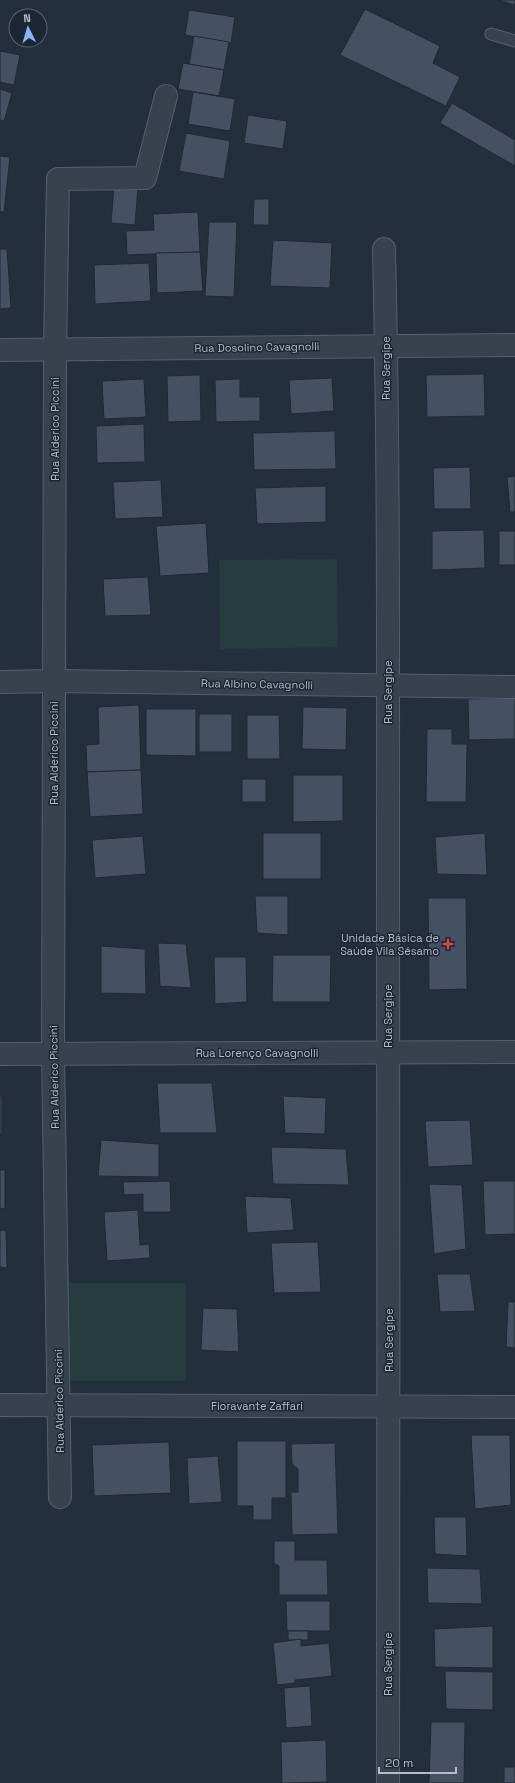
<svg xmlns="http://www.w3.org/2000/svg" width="515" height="1783" font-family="'Space Grotesk',sans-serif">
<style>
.green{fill:#263c3f}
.building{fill:#455162;stroke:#1f2835}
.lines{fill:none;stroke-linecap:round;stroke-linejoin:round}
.lane-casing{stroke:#565f6c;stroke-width:13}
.street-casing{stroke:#565f6c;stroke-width:24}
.lane{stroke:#38414e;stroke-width:11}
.street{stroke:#38414e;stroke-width:22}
.health-dot{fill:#e0444e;stroke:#1d2633;stroke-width:1.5}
.labels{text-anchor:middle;stroke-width:3;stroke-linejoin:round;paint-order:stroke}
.street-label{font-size:11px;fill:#b4bcc9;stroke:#1d2633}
.poi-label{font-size:11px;fill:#b4bcc9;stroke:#1d2633;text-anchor:end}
</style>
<rect width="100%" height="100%" fill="#242f3e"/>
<!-- green -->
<g class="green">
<polygon points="337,559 338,647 220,649 219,560"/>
<polygon points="69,1283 186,1283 186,1381 68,1381"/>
</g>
<!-- building -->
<g class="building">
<polygon points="498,0 515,0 515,5"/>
<polygon points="365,9 440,46 433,63 460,77 446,106 340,55"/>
<polygon points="189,10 235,17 231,43 185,35"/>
<polygon points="194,36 229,42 224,70 189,64"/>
<polygon points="0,51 20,55 14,85 0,82"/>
<polygon points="183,63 224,70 219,96 178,89"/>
<polygon points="0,89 12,93 4,121 0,120"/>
<polygon points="193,92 235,99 230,131 188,124"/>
<polygon points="452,103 515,140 515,166 440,123"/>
<polygon points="248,115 287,121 283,149 244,143"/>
<polygon points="186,133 230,141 224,179 179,171"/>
<polygon points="0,156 10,157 4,212 0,212"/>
<polygon points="114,185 138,187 135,225 111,223"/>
<polygon points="254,199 269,199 269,225 253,225"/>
<polygon points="198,212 200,252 127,255 126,231 154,230 153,214"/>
<polygon points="209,222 237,222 234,297 205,296"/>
<polygon points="273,240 332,243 330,288 270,286"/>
<polygon points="0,249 7,249 11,308 0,309"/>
<polygon points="200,252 203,291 157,293 156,253"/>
<polygon points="149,263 151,301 95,304 94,265"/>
<polygon points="484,374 485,416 427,417 426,375"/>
<polygon points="200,375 201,421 168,422 167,376"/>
<polygon points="332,378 334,411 291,414 289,380"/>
<polygon points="144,379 146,417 104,419 102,381"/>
<polygon points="240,379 240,397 260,397 260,421 216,422 215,380"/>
<polygon points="144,424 145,462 97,463 96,426"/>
<polygon points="335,431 336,469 254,470 253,433"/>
<polygon points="470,467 471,509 434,509 433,468"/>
<polygon points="515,476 515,512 510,512 507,477"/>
<polygon points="161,480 163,517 115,519 113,482"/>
<polygon points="326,486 326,522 257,524 255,488"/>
<polygon points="206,523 209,573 160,576 156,526"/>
<polygon points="484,530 485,568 432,570 432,531"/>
<rect x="499" y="531" width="16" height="34"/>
<polygon points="148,577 151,615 105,616 103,579"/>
<polygon points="515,698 515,739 469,740 468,699"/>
<polygon points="139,705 141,770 87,772 86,745 99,744 98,707"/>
<polygon points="303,707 347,708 346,750 302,749"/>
<polygon points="146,709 196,709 196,756 146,755"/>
<rect x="199" y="714" width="33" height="38"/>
<polygon points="247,715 279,715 280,759 247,759"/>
<polygon points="427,729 452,729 452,744 467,744 466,802 426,802"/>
<polygon points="141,770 143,814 90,817 87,772"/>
<polygon points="293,775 343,775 343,821 293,822"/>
<rect x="242" y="779" width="24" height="23"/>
<rect x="263" y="833" width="58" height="46"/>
<polygon points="485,833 487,875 437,874 435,837"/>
<polygon points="143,836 146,874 95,878 92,840"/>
<polygon points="255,896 288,896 288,935 257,933"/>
<polygon points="428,898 466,898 467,989 429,990"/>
<polygon points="158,943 186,944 191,988 160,986"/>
<polygon points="101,946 145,949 146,994 101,993"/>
<polygon points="273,955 331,955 330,1002 272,1002"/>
<polygon points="214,957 246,957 247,1002 215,1004"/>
<polygon points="157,1083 212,1083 217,1133 160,1133"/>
<rect x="0" y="1096" width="2" height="38"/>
<polygon points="283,1096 326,1098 325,1134 285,1133"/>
<polygon points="470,1120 473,1165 428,1167 425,1121"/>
<polygon points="101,1140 159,1144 159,1177 98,1176"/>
<polygon points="271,1147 346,1149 349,1185 273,1184"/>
<polygon points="0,1170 5,1170 5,1209 0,1208"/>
<polygon points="170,1181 171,1212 143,1212 143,1194 124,1195 123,1182"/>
<polygon points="483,1181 515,1181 515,1234 485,1235"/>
<polygon points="429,1184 462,1185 466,1249 434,1254"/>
<polygon points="245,1196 291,1198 294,1230 247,1233"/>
<polygon points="138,1210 140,1245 149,1244 150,1258 107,1261 104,1212"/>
<polygon points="0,1230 6,1231 7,1268 0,1267"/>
<polygon points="318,1242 321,1292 274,1293 271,1243"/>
<polygon points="437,1274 470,1274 475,1311 440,1312"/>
<polygon points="508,1302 515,1302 515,1348 506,1347"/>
<polygon points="203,1308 237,1309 239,1352 201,1350"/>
<polygon points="471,1435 510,1435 511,1505 475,1509"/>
<polygon points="237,1441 286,1441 286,1498 272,1498 272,1520 253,1520 253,1506 237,1506"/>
<polygon points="169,1442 171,1493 94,1496 92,1445"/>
<polygon points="335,1443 338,1534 292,1535 291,1492 298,1492 298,1469 292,1464 291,1444"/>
<polygon points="218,1456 222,1502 189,1504 187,1458"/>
<polygon points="434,1517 466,1517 467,1556 435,1554"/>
<polygon points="274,1541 295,1541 295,1560 327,1560 328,1595 279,1595 279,1566 274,1563"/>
<polygon points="427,1568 480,1569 482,1604 428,1603"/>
<polygon points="286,1601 330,1601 330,1631 287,1631"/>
<polygon points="493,1626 493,1668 435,1667 434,1629"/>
<rect x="288" y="1631" width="20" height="9"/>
<polygon points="301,1639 301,1646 329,1643 332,1676 295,1680 295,1683 277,1685 273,1643"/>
<polygon points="445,1671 493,1672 493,1710 446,1709"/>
<polygon points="310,1686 312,1726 286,1728 284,1688"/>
<polygon points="431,1722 465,1722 464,1783 429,1783"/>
<polygon points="326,1740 327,1782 282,1783 281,1742"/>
<rect x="504" y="1767" width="11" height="16"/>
</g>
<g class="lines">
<defs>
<polyline id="lane" points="491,34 515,41"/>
<g id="street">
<path d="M384 249C389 459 388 670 388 881 388 1182 389 1482 388 1783"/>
<polyline points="0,350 515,345"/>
<polyline points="0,682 54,681 515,687"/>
<polyline points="0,1054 515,1052"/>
<polyline points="0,1405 515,1407"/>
<polyline points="60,1497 53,1054 55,350 58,179 145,178 166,96"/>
</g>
</defs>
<!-- lane casing -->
<use href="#lane" class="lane-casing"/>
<!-- street casing -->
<use href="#street" class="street-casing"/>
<!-- lane -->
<use href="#lane" class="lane"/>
<!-- street -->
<use href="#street" class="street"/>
</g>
<!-- markers -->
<path class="health-dot" d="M446 938h4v4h4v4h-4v4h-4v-4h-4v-4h4z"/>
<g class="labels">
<!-- street labels -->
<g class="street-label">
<text transform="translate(257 347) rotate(-1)" y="4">Rua Dosolino Cavagnolli</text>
<text transform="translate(386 368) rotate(-90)" y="4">Rua Sergipe</text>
<text transform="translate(55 429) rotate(-90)" y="4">Rua Alderico Piccini</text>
<text transform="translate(257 684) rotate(1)" y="4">Rua Albino Cavagnolli</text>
<text transform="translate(388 692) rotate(-90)" y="4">Rua Sergipe</text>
<text transform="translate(54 753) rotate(-90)" y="4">Rua Alderico Piccini</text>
<text transform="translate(388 1016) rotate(-90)" y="4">Rua Sergipe</text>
<text x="257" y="1057">Rua Lorenço Cavagnolli</text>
<text transform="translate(54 1077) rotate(-91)" y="4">Rua Alderico Piccini</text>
<text transform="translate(389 1340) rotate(-90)" y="4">Rua Sergipe</text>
<text transform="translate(59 1401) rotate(-91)" y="4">Rua Alderico Piccini</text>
<text x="257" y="1410">Fioravante Zaffari</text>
<text transform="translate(388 1664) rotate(-90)" y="4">Rua Sergipe</text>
</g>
<!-- poi labels -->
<g class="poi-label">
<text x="439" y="942">Unidade Básica de<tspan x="439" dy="13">Saúde Vila Sésamo</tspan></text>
</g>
</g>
<!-- north arrow -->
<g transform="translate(28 28) rotate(355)"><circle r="19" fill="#1d2633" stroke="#59626f"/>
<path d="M0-3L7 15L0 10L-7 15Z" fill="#8ab4f8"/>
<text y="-6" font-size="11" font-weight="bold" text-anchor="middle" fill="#b4bcc9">N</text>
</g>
<!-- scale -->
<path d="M379 1767v6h77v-6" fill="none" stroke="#b4bcc9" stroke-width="2"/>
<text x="385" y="1767" font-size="12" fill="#b4bcc9" stroke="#1d2633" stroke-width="3" paint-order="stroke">20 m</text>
</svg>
